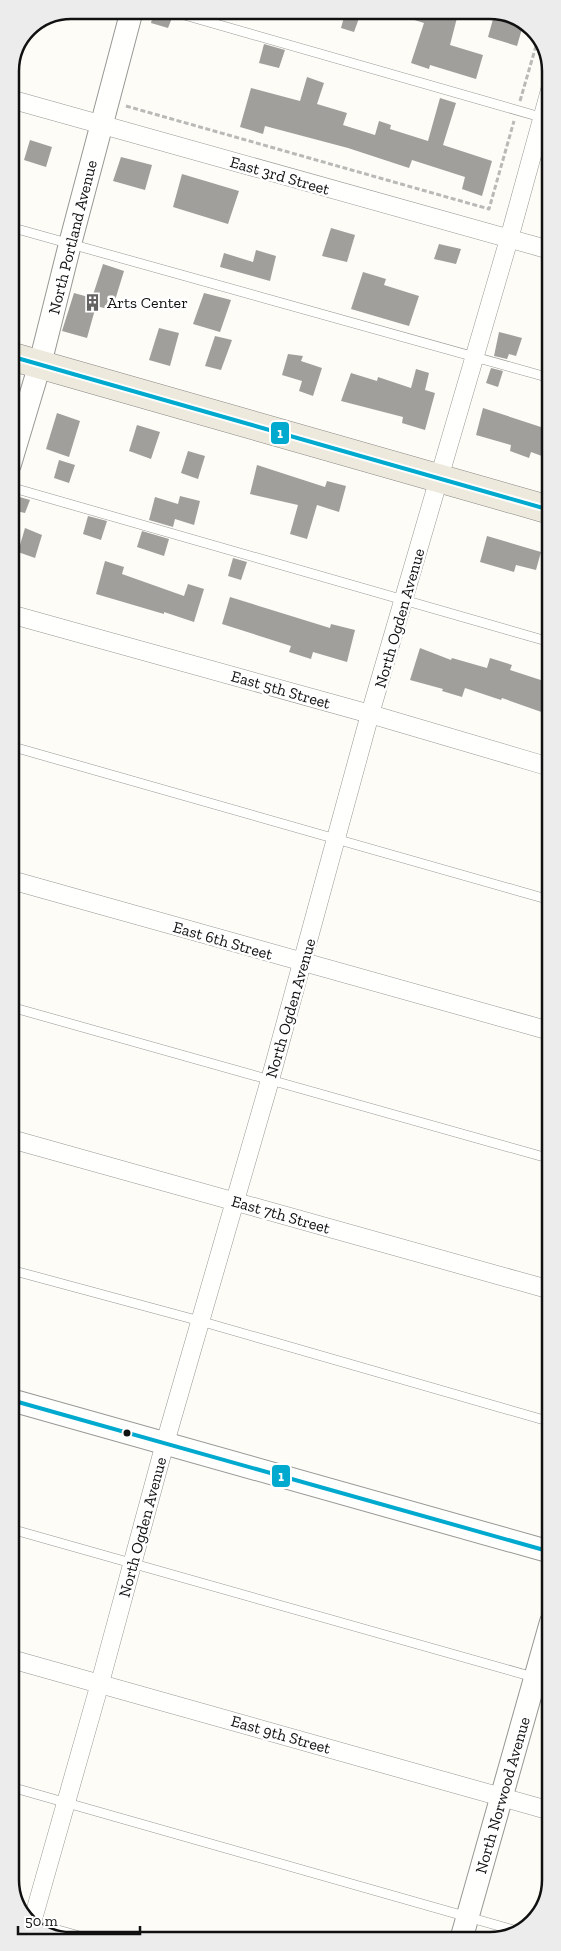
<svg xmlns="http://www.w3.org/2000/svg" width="561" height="1951" font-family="'Zilla Slab',serif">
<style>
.building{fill:#a19f9c}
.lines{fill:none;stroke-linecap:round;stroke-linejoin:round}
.service-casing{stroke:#979795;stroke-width:10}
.minor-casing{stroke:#979795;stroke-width:19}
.tertiary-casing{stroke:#979795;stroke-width:24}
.primary-casing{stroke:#858482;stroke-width:29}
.path{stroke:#b9b9b8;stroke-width:3;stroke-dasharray:5 2.5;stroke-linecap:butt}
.service{stroke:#fffffe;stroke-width:9}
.minor{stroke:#fffffe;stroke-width:18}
.tertiary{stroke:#fffffe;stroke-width:22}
.primary{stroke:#ede9dc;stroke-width:28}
.bus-1-casing{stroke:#fff;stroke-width:8}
.bus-1{stroke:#00a9ce;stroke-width:4}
.bus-dot{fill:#111;stroke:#fff;stroke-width:2}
.labels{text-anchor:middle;stroke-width:5;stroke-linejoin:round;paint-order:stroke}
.street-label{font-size:16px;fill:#111;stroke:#fff}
.poi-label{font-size:16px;fill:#111;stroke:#fff;text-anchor:start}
.rim{fill:none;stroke:#111;stroke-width:2.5}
.line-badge{stroke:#fff;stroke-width:2}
.badge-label{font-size:14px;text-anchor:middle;font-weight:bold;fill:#fff}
</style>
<rect width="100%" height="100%" fill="#fdfcf7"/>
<!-- building -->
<g class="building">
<polygon points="346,10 362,10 354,32 341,28"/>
<polygon points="392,10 459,10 450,45 483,55 476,79 430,65 429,69 411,63 424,23 392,13"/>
<polygon points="154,11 172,18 168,28 151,23"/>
<polygon points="495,12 524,22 517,46 488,37"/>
<polygon points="264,44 285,50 279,68 259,63"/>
<polygon points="307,77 324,83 317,104 347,113 343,125 375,135 379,121 391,125 390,129 428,141 440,98 456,103 443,145 492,161 482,196 462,189 465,177 412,160 409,168 348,148 265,126 263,134 240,127 251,88 300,101"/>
<polygon points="30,140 52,147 46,167 24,160"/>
<polygon points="121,157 152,165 145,190 113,181"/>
<polygon points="182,174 239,191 228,224 173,207"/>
<polygon points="331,228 355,235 347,262 322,256"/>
<polygon points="439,244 461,249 456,264 434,259"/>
<polygon points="256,250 276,256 270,281 220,267 224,253 253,262"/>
<polygon points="103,264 124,271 112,310 96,306 87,338 62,331 74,293 92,298"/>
<polygon points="363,272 386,279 384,285 419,296 409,326 351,309"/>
<polygon points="204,293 231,300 220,332 193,324"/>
<polygon points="159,328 179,333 170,366 149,360"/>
<polygon points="499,332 522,338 516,356 509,354 507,359 494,356"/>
<polygon points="215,336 232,340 221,370 205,366"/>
<polygon points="288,354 303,356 301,361 322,368 313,396 299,391 302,381 282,375"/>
<polygon points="491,368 503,371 498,387 486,383"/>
<polygon points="416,369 429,373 425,390 435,393 425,430 402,423 403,417 341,401 351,373 377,381 378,377 411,388"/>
<polygon points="483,408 550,430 550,459 531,452 529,458 510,451 511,445 476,435"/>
<polygon points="57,413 80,421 69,457 46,449"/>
<polygon points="137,425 160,432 151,459 129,451"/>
<polygon points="188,451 205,456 198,479 181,473"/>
<polygon points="59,460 75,465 69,483 54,478"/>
<polygon points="257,465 325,487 327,481 346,486 339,512 317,505 307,539 290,534 298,505 250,494"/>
<polygon points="16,496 30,500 25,513 12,510"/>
<polygon points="180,496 200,501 194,525 175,519 173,527 149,520 155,497 178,504"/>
<polygon points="88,516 107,521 101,540 83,534"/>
<polygon points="25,528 42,535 35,558 18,552"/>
<polygon points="142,531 169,539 164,556 137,547"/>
<polygon points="487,536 541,552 536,570 516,565 514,572 480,562"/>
<polygon points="233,558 247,562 241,580 228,576"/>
<polygon points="105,561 124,567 122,574 184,596 188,584 204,589 194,622 164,612 164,614 96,594"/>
<polygon points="230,597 330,628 331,624 355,630 347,662 313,652 311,659 289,652 291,646 222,624"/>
<polygon points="420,648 451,660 452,658 487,668 490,658 512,665 510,670 550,683 550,715 502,698 501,700 465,688 462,697 442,691 443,689 410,680"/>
</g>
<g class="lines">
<defs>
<g id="service">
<polyline points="167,10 544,118"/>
<polyline points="10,227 550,378"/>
<polyline points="10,487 550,642"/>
<polyline points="10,746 550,900"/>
<polyline points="11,1007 551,1159"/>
<polyline points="11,1270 200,1321 551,1422"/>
<polyline points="11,1529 551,1682"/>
<polyline points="11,1787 517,1931"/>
</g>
<g id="minor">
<polyline points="10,99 550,250"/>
<polyline points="10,614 370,714 550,767"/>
<polyline points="11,880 550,1031"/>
<polyline points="11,1139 551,1290"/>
<polyline points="11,1659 551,1811"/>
<polyline points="31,1926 100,1683 165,1443 270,1080 370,714 509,239 550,90"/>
<polyline points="41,1930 80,1941"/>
</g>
<g id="tertiary">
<polyline points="10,464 40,364 70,244 132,10"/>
<polyline points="11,1400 551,1552"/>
<polyline points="461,1940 551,1622"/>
</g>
<polyline id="primary" points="10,356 550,510"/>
</defs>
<!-- service casing -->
<use href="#service" class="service-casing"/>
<!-- minor casing -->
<use href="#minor" class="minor-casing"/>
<!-- tertiary casing -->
<use href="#tertiary" class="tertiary-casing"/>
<!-- primary casing -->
<use href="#primary" class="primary-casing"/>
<!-- path -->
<g class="path">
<polyline points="520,101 538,39"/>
<polyline points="126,106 489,209 514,121"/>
</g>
<!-- service -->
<use href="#service" class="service"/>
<!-- minor -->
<use href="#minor" class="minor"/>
<!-- tertiary -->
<use href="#tertiary" class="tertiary"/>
<!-- primary -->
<use href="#primary" class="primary"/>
<defs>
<g id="bus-1">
<polyline points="10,356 550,510"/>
<polyline points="11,1400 551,1552"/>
</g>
</defs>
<!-- bus-1 casing -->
<use href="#bus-1" class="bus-1-casing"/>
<!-- bus-1 -->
<use href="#bus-1" class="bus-1"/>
</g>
<!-- icons -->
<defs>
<symbol id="building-bare" viewBox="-9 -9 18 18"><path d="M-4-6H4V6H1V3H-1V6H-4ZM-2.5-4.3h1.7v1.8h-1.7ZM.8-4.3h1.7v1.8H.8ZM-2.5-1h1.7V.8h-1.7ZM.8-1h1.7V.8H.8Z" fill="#646362" stroke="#fff" stroke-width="2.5" paint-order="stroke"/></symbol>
</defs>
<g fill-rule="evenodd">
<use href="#building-bare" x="80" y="290" width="25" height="25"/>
</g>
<!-- markers -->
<circle class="bus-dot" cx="127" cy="1433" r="4.5"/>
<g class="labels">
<!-- street labels -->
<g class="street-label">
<text transform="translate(280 175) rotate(16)" y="6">East 3rd Street</text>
<text transform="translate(72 237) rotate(-76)" y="6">North Portland Avenue</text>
<text transform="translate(399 618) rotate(-74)" y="6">North Ogden Avenue</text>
<text transform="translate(281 689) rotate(16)" y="6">East 5th Street</text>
<text transform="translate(223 940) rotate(16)" y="6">East 6th Street</text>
<text transform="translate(290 1008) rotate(-74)" y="6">North Ogden Avenue</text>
<text transform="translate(281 1214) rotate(16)" y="6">East 7th Street</text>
<text transform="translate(142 1527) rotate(-75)" y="6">North Ogden Avenue</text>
<text transform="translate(281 1734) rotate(16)" y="6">East 9th Street</text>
<text transform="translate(502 1795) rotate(-74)" y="6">North Norwood Avenue</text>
</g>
<!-- poi labels -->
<g class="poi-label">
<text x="107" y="308">Arts Center</text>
</g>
</g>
<!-- crop -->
<path d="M0 0H561V1951H0ZM71 19H490A52 52 0 0 1 542 71V1880A52 52 0 0 1 490 1932H71A52 52 0 0 1 19 1880V71A52 52 0 0 1 71 19Z" fill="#ececec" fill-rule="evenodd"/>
<path class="rim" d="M71 19H490A52 52 0 0 1 542 71V1880A52 52 0 0 1 490 1932H71A52 52 0 0 1 19 1880V71A52 52 0 0 1 71 19Z"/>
<g class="line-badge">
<rect x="270" y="421" width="20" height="24" rx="5" fill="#00a9ce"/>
<rect x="271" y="1464" width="20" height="24" rx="5" fill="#00a9ce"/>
</g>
<g class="badge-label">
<text x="280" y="438">1</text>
<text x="281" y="1481">1</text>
</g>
<!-- scale -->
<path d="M18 1926v8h122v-8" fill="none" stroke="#111111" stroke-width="2.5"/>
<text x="25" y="1926" font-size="15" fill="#111111" stroke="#ffffff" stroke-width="4" paint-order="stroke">50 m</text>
</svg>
